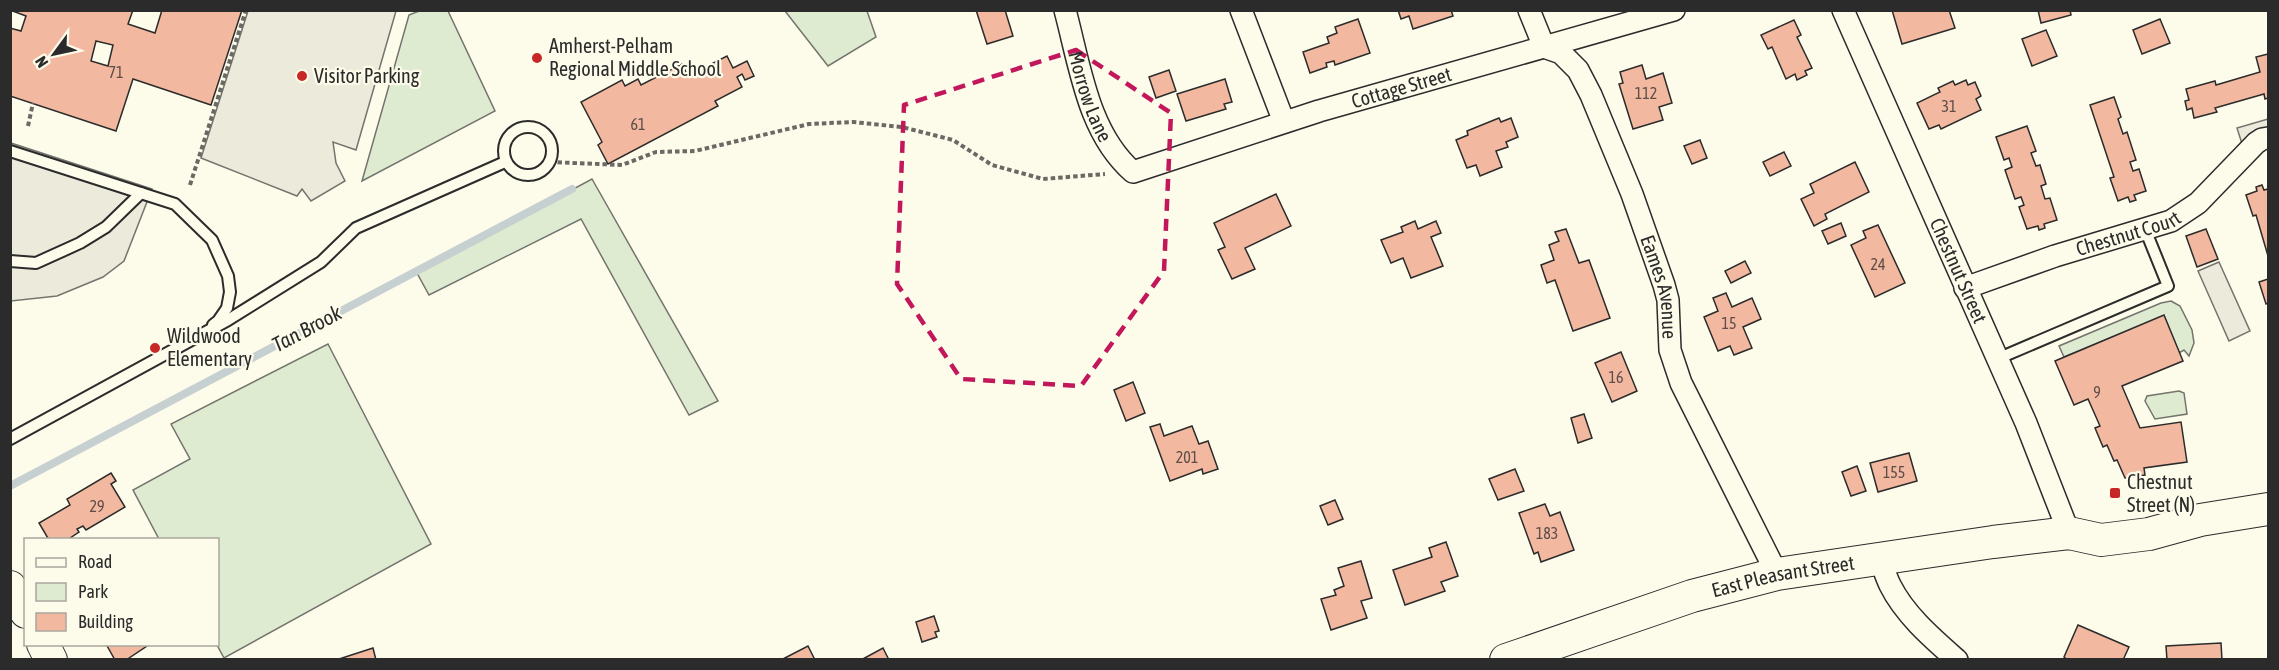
<svg xmlns="http://www.w3.org/2000/svg" width="2279" height="670" font-family="'Asap Condensed',sans-serif">
<style>
.green{fill:#deebd1;stroke:#74746e;stroke-width:1.5}
.parking{fill:#eceadb;stroke:#74746e;stroke-width:1.5}
.lines{fill:none;stroke-linecap:round;stroke-linejoin:round}
.stream{stroke:#c7d0d0;stroke-width:8}
.building{fill:#f2b8a0;stroke:#2b2b2b;stroke-width:1.5;fill-rule:evenodd}
.lane-casing{stroke:#2b2b2b;stroke-width:14}
.street-casing{stroke:#2b2b2b;stroke-width:24}
.secondary-casing{stroke:#2b2b2b;stroke-width:34}
.path{stroke:#6a6964;stroke-width:4;stroke-dasharray:4.5 3;stroke-linecap:butt}
.lane{stroke:#fdfbea;stroke-width:10}
.street{stroke:#fdfbea;stroke-width:21}
.secondary{stroke:#fdfbea;stroke-width:32}
.marked{fill:none;stroke:#c2185b;stroke-width:4.5;stroke-dasharray:12 8;stroke-linejoin:round}
.poi-dot{fill:#c62828;stroke:#fdfbea;stroke-width:2}
.labels{text-anchor:middle;stroke-width:4.5;stroke-linejoin:round;paint-order:stroke}
.number-label{font-size:16px;fill:#5d4e48}
.poi-label{font-size:20px;fill:#2b2b2b;stroke:#fdfbea;text-anchor:start}
.street-label{font-size:20px;fill:#2b2b2b;stroke:#fdfbea}
.water-label{font-size:21px;font-style:italic;fill:#2b2b2b;stroke:#fdfbea}
</style>
<rect width="100%" height="100%" fill="#fdfbea"/>
<!-- green -->
<g class="green">
<polygon points="419,11 448,11 495,111 362,181 409,15"/>
<polygon points="785,11 867,11 876,37 828,66"/>
<polygon points="592,179 718,401 689,415 581,219 429,295 417,273"/>
<polygon points="2171,301 2180,306 2192,330 2194,343 2189,356 2184,350 2179,353 2164,316 2064,357 2059,346 2161,303"/>
<polygon points="328,344 431,544 224,658 217,645 218,540 159,539 133,490 190,459 171,424"/>
<polygon points="2179,391 2184,393 2187,414 2155,419 2145,401 2147,396"/>
</g>
<!-- parking -->
<g class="parking">
<polygon points="248,11 396,11 356,150 333,142 336,163 345,181 311,201 302,189 297,196 201,158"/>
<polygon points="2268,119 2268,143 2244,150 2237,128"/>
<polygon points="11,143 152,189 124,261 103,277 57,296 11,301"/>
<polygon points="2219,262 2250,331 2229,341 2198,271"/>
</g>
<g class="lines">
<!-- stream -->
<polyline class="stream" points="10,486 572,189"/>
</g>
<!-- building -->
<g class="building">
<path d="M10 10H133L128 24 155 33 162 10H242L211 105 133 79 116 131 10 96V28L21 31 26 16ZM96 41 113 45 108 66 91 61Z"/>
<polygon points="976,10 1005,10 1013,36 987,44"/>
<polygon points="1398,10 1451,10 1453,16 1413,29 1409,16 1401,19"/>
<polygon points="1892,10 1949,10 1955,28 1902,44"/>
<polygon points="2038,10 2070,10 2071,15 2041,23"/>
<polygon points="1358,19 1370,53 1335,65 1334,61 1326,63 1327,67 1310,73 1303,52 1329,43 1327,37 1337,33 1335,27"/>
<polygon points="2160,19 2170,43 2142,54 2133,30"/>
<polygon points="1794,20 1801,35 1797,37 1812,68 1805,71 1807,75 1797,80 1795,74 1786,79 1772,47 1768,49 1761,35"/>
<polygon points="2046,30 2057,56 2032,66 2022,39"/>
<polygon points="2268,54 2268,98 2265,99 2264,94 2215,108 2217,112 2194,118 2192,108 2187,110 2185,101 2189,100 2186,89 2215,81 2216,85 2260,72 2256,57"/>
<polygon points="727,56 733,68 747,61 754,76 745,80 742,74 737,77 742,87 715,101 718,106 608,164 598,145 602,142 581,102 622,80 625,86 638,79 641,85 682,64 688,76"/>
<polygon points="1642,65 1646,79 1663,73 1672,103 1659,107 1663,120 1633,129 1619,84 1623,83 1620,72"/>
<polygon points="1169,70 1176,91 1156,98 1149,77"/>
<polygon points="1225,79 1232,102 1224,104 1226,109 1186,121 1177,94"/>
<polygon points="1966,80 1968,85 1975,82 1981,96 1976,99 1981,110 1941,129 1939,125 1929,129 1917,103 1940,92 1938,88 1953,81 1955,85"/>
<polygon points="2114,97 2121,117 2118,119 2123,134 2127,132 2136,160 2130,162 2133,171 2139,169 2146,191 2134,195 2136,200 2130,202 2128,197 2118,201 2110,178 2114,177 2090,105"/>
<polygon points="1499,118 1501,122 1511,118 1518,137 1506,142 1508,147 1496,151 1502,167 1480,176 1476,165 1467,168 1456,140 1468,135 1467,131"/>
<polygon points="2027,126 2036,151 2031,153 2036,166 2040,165 2046,184 2041,186 2045,199 2050,198 2057,220 2044,224 2045,228 2039,230 2038,226 2027,229 2019,207 2024,205 2021,197 2015,199 2005,170 2012,167 2009,158 2004,160 1996,137"/>
<polygon points="1700,140 1707,158 1692,164 1684,146"/>
<polygon points="1784,152 1791,166 1770,176 1763,162"/>
<polygon points="1855,162 1869,192 1825,214 1827,219 1814,226 1801,199 1814,193 1810,184"/>
<polygon points="2262,185 2264,190 2268,189 2268,256 2256,215 2253,216 2246,195 2257,191 2256,187"/>
<polygon points="1276,194 1291,226 1245,248 1255,269 1232,279 1218,250 1225,247 1214,223"/>
<polygon points="1415,221 1418,229 1436,221 1441,233 1431,237 1443,266 1411,278 1403,258 1391,263 1381,240 1403,232 1401,227"/>
<polygon points="1841,223 1846,236 1828,244 1822,231"/>
<polygon points="1878,225 1905,283 1875,297 1851,245 1866,238 1863,231"/>
<polygon points="1566,229 1579,263 1589,260 1610,318 1573,331 1555,280 1547,283 1541,265 1554,260 1549,245 1559,241 1555,232"/>
<polygon points="2206,229 2218,259 2197,267 2186,236"/>
<polygon points="1745,261 1751,273 1731,283 1725,271"/>
<polygon points="2268,279 2268,303 2266,304 2259,282"/>
<polygon points="1726,293 1732,307 1752,298 1761,319 1743,327 1752,348 1734,355 1730,346 1718,351 1704,317 1718,311 1713,298"/>
<polygon points="2164,315 2183,361 2122,386 2140,428 2181,422 2187,462 2144,468 2145,475 2125,478 2117,460 2114,461 2107,445 2103,447 2095,428 2100,426 2088,399 2074,405 2055,361"/>
<polygon points="1621,352 1637,391 1612,402 1595,363"/>
<polygon points="1133,382 1145,413 1126,421 1114,390"/>
<polygon points="1584,414 1592,438 1578,443 1571,418"/>
<polygon points="1160,424 1164,436 1192,426 1199,444 1208,441 1218,469 1203,474 1202,469 1170,481 1150,427"/>
<polygon points="1909,453 1917,481 1878,492 1870,463"/>
<polygon points="1857,466 1866,491 1851,496 1842,472"/>
<polygon points="1515,469 1524,491 1498,500 1489,479"/>
<polygon points="111,473 116,481 111,484 125,507 86,530 83,526 77,529 79,532 67,540 49,540 39,523 70,505 67,499"/>
<polygon points="1335,500 1343,519 1328,525 1320,506"/>
<polygon points="1545,504 1550,516 1560,512 1574,550 1541,562 1538,552 1534,554 1519,513"/>
<polygon points="1446,542 1458,576 1441,582 1445,591 1405,605 1393,570 1432,557 1429,548"/>
<polygon points="1361,561 1372,598 1361,601 1367,618 1331,630 1321,599 1336,595 1334,590 1344,586 1338,568"/>
<polygon points="934,616 939,631 935,632 937,637 922,642 916,622"/>
<polygon points="2078,625 2129,647 2123,660 2068,660 2064,657"/>
<polygon points="2221,643 2222,660 2167,660 2166,646"/>
<polygon points="106,644 150,644 126,660 115,660"/>
<polygon points="808,646 815,660 781,660"/>
<polygon points="373,648 376,660 336,660"/>
<polygon points="883,648 889,660 861,660"/>
</g>
<g class="lines">
<defs>
<g id="lane">
<circle cx="528" cy="151" r="24"/>
<polyline points="10,151 175,204 212,240 228,276 230,292 227,308 218,321 213,325"/>
<polyline points="10,261 36,263 80,243 106,227 141,193"/>
<polyline points="1997,359 2168,286 2145,229"/>
<polyline points="10,439 228,320 321,262 356,228 505,162"/>
</g>
<g id="street">
<path id="s1" d="M1065 10C1080 66 1088 133 1133 172L1319 111 1674 10"/>
<polyline points="1241,10 1284,122"/>
<path id="s2" d="M1529 10 1544 47 1561 53 1578 70 1591 95 1632 194 1664 285 1668 300 1670 350 1681 383 1777 574"/>
<path id="s3" d="M1843 10 2026 423 2069 533"/>
<path id="s4" d="M1965 288 2055 256 2171 221 2198 203 2256 143 2262 139 2268 138"/>
<path d="M1880 559C1883 567 1886 577 1890 585 1905 615 1932 638 1957 660"/>
</g>
<g id="secondary">
<polyline points="10,587 26,612"/>
<polyline points="43,644 51,660"/>
<path id="s5" d="M1506 660 1692 596 1777 574 1993 542 2069 533 2101 540 2149 534 2200 520 2268 509"/>
</g>
</defs>
<!-- lane casing -->
<use href="#lane" class="lane-casing"/>
<!-- street casing -->
<use href="#street" class="street-casing"/>
<!-- secondary casing -->
<use href="#secondary" class="secondary-casing"/>
<!-- path -->
<g class="path">
<polyline points="28,126 33,103"/>
<polyline points="550,162 622,165 656,152 695,151 809,124 853,122 902,127 953,140 992,165 1043,179 1105,174"/>
<polyline points="190,185 246,10"/>
</g>
<!-- lane -->
<use href="#lane" class="lane"/>
<!-- street -->
<use href="#street" class="street"/>
<!-- secondary -->
<use href="#secondary" class="secondary"/>
</g>
<!-- marked area -->
<path class="marked" d="M1076 50 1171 113 1164 271 1081 386 961 379 897 284 904 105Z"/>
<!-- markers -->
<g class="poi-dot">
<circle cx="537" cy="58" r="6"/>
<circle cx="302" cy="76" r="6"/>
<circle cx="155" cy="348" r="6"/>
<rect x="2109" y="487" width="12" height="12" rx="3"/>
</g>
<g class="labels">
<!-- number labels -->
<g class="number-label">
<text x="116" y="78">71</text>
<text x="1646" y="99">112</text>
<text x="1949" y="112">31</text>
<text x="638" y="130">61</text>
<text x="1878" y="270">24</text>
<text x="1729" y="329">15</text>
<text x="1616" y="383">16</text>
<text x="2097" y="398">9</text>
<text x="1187" y="463">201</text>
<text x="1894" y="478">155</text>
<text x="97" y="512">29</text>
<text x="1547" y="539">183</text>
</g>
<!-- poi labels -->
<g class="poi-label">
<text x="549" y="53">Amherst-Pelham<tspan x="549" dy="23">Regional Middle School</tspan></text>
<text x="314" y="83">Visitor Parking</text>
<text x="167" y="343">Wildwood<tspan x="167" dy="23">Elementary</tspan></text>
<text x="2127" y="489">Chestnut<tspan x="2127" dy="23">Street (N)</tspan></text>
</g>
<!-- street labels -->
<g class="street-label">
<text dy="7" stroke="none"><textPath href="#s1" startOffset="460">Cottage Street</textPath></text>
<text dy="7" stroke="none"><textPath href="#s1" startOffset="90">Morrow Lane</textPath></text>
<text dy="7" stroke="none"><textPath href="#s4" startOffset="172">Chestnut Court</textPath></text>
<text dy="7" stroke="none"><textPath href="#s3" startOffset="285">Chestnut Street</textPath></text>
<text dy="7" stroke="none"><textPath href="#s2" startOffset="315">Eames Avenue</textPath></text>
<text dy="7" stroke="none"><textPath href="#s5" startOffset="290">East Pleasant Street</textPath></text>
</g>
<!-- water labels -->
<g class="water-label">
<text transform="translate(307 329) rotate(-28)" y="7">Tan Brook</text>
</g>
</g>
<!-- border -->
<rect width="2279" height="670" fill="none" stroke="#2b2b2b" stroke-width="24"/>
<!-- legend -->
<rect x="24" y="538" width="195" height="108" fill="#fdfbea" stroke="#a9a89e" stroke-width="1.5"/>
<rect x="36" y="558" width="30" height="9" fill="#fdfbea" stroke="#a9a89e" stroke-width="1.5"/>
<text x="78" y="568" font-size="18" fill="#2b2b2b">Road</text>
<rect x="36" y="583" width="30" height="18" fill="#deebd1" stroke="#a9a89e" stroke-width="1.5"/>
<text x="78" y="598" font-size="18" fill="#2b2b2b">Park</text>
<rect x="36" y="613" width="30" height="18" fill="#f2b8a0" stroke="#a9a89e" stroke-width="1.5"/>
<text x="78" y="628" font-size="18" fill="#2b2b2b">Building</text>
<!-- north arrow -->
<g transform="translate(54 54) rotate(237)" stroke="#fdfbea" stroke-width="4.5" paint-order="stroke">
<path d="M0-4.5L10 22L0 15L-10 22Z" fill="#2b2b2b"/>
<text y="-9" font-size="16" font-weight="bold" text-anchor="middle" fill="#2b2b2b">N</text>
</g>
</svg>
